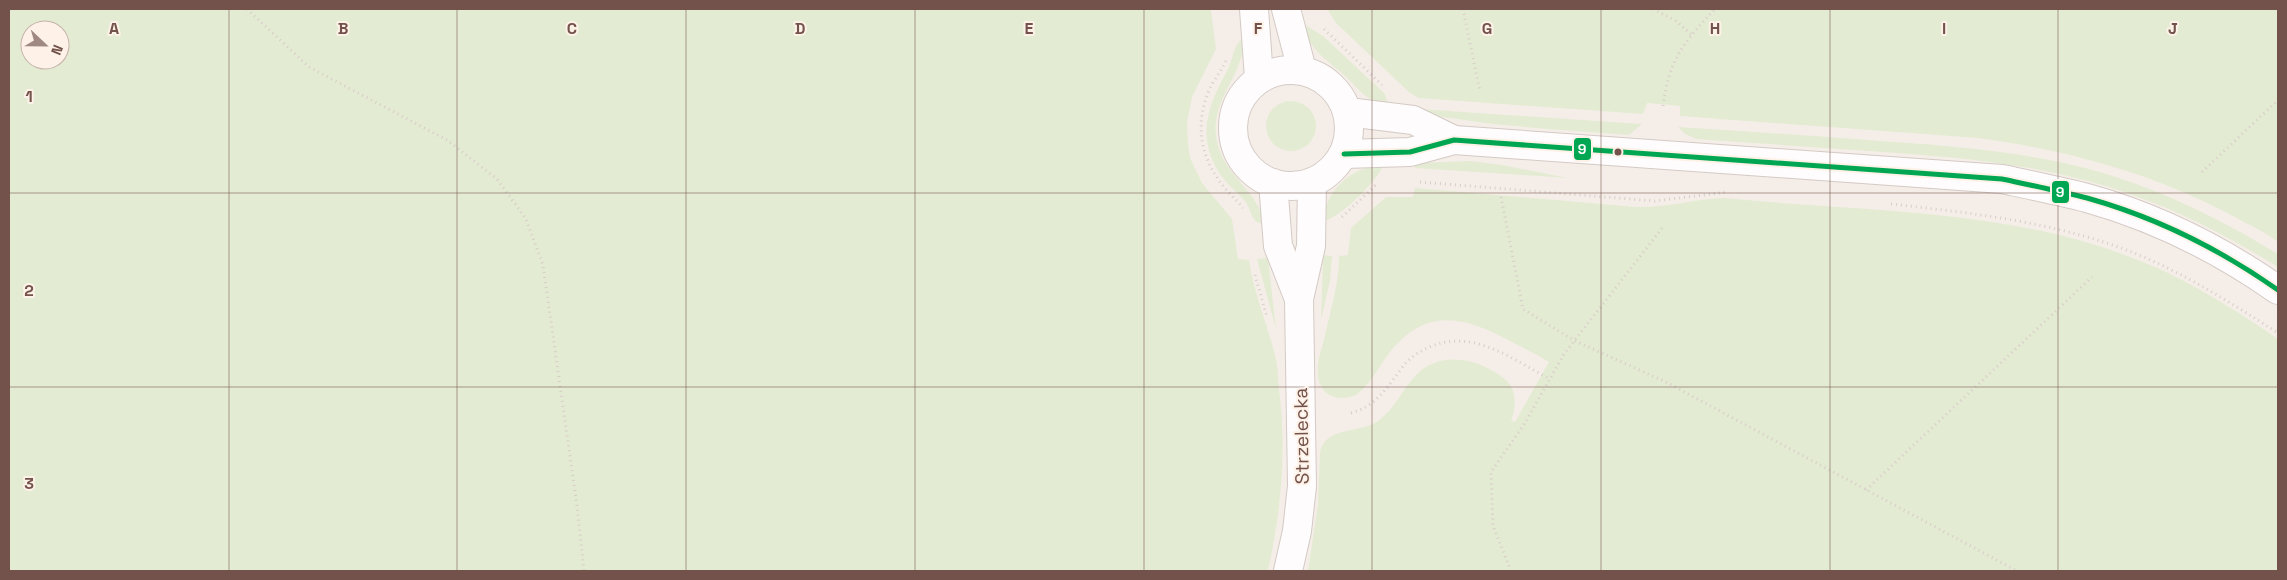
<svg xmlns="http://www.w3.org/2000/svg" width="2287" height="580" font-family="'Space Grotesk',sans-serif">
<style>
.green{fill:#e4ebd3;fill-rule:evenodd}
.lines{fill:none;stroke-linecap:round;stroke-linejoin:round}
.tertiary-casing{stroke:#d4cac5;stroke-width:30}
.secondary-casing{stroke:#d4cac5;stroke-width:30}
.path{stroke:#d7ccc9;stroke-width:3;stroke-dasharray:1 4;stroke-linecap:butt}
.tertiary{stroke:#fefcfc;stroke-width:28}
.secondary{stroke:#fefcfc;stroke-width:28}
.bus-1-casing{stroke:#fef2e8;stroke-width:9}
.bus-1{stroke:#00a651;stroke-width:5}
.grid{fill:none;stroke:#72524a;stroke-width:1;stroke-opacity:0.55}
.bus-dot{fill:#72524a;stroke:#fef2e8;stroke-width:2}
.labels{text-anchor:middle;stroke-width:4;stroke-linejoin:round;paint-order:stroke}
.street-label{font-size:19px;fill:#72524a;stroke:#fef2e8}
.grid-label{font-size:16px;text-anchor:middle;font-weight:bold;fill:#72524a;stroke:#fef2e8;stroke-width:4;stroke-linejoin:round;paint-order:stroke}
.line-badge{stroke:#fef2e8;stroke-width:2}
.badge-label{font-size:14px;text-anchor:middle;font-weight:bold;fill:#fff}
</style>
<rect width="100%" height="100%" fill="#f5eee8"/>
<!-- green -->
<g class="green">
<path d="M9 9H1217L1211 10 1216 49 1192 97 1187 122 1188 144 1190 158 1202 183 1232 219 1238 259 1249 260C1254 294 1268 326 1276 359 1278 369 1278 379 1279 389 1287 451 1281 511 1268 571H9ZM30 30H60V60H30Z"/>
<path d="M1327 9H2278V242C2265 232 2249 225 2235 217 2155 174 2068 150 1978 138L1680 116V106L1647 103 1643 114 1419 98 1410 93 1336 23Z"/>
<path d="M1307 26 1323 36 1385 94 1388 106C1367 102 1358 88 1344 75 1327 60 1310 50 1303 27Z"/>
<path d="M1244 38C1244 76 1212 97 1216 135 1220 176 1258 187 1264 224 1250 223 1252 209 1244 200 1237 192 1229 186 1223 178 1195 140 1207 107 1227 71 1234 59 1232 45 1244 38Z"/>
<circle cx="1291" cy="126" r="25"/>
<path d="M1420 109 1642 124 1629 135C1559 129 1488 127 1419 112Z"/>
<path d="M1678 127C1741 131 1804 135 1867 140 1940 145 2014 150 2085 168 2154 186 2217 217 2278 254V267C2231 238 2182 212 2130 194 2046 164 1957 157 1869 151 1811 147 1753 143 1696 139L1685 134Z"/>
<polygon points="1471,161 1502,165 1568,178 1415,168 1416,163"/>
<path d="M1383 164C1381 178 1337 221 1322 221 1328 187 1350 169 1383 164Z"/>
<path d="M1415 188 1636 207C1666 208 1694 199 1724 198 1873 213 2029 207 2168 273 2207 292 2243 315 2278 339V571H1308L1318 504 1320 453C1324 426 1359 434 1378 421 1395 409 1403 388 1417 374 1443 349 1483 360 1507 381 1517 391 1516 408 1511 420L1515 422 1549 362C1538 355 1525 349 1512 342 1473 321 1433 305 1397 344 1382 359 1373 383 1356 395 1340 402 1321 397 1318 377 1316 363 1322 348 1325 335 1331 309 1339 283 1339 256L1348 255 1351 228 1386 197H1413Z"/>
<polygon points="1323,255 1332,256 1330,281 1321,320"/>
<polygon points="1268,258 1276,329 1257,259"/>
</g>
<g class="lines">
<defs>
<g id="tertiary">
<polyline points="1254,9 1259,78"/>
<polyline points="1286,9 1302,70"/>
</g>
<g id="secondary">
<circle cx="1291" cy="128" r="58"/>
<polyline points="1348,112 1413,120 1454,140"/>
<path d="M1344 154 1410 152 1454 140 2002 179C2030 185 2059 191 2087 198 2155 217 2221 250 2278 290"/>
<polyline points="1273,183 1278,246 1299,299"/>
<polyline points="1288,571 1297,531 1302,486 1299,299 1311,246 1312,182"/>
</g>
</defs>
<!-- tertiary casing -->
<use href="#tertiary" class="tertiary-casing"/>
<!-- secondary casing -->
<use href="#secondary" class="secondary-casing"/>
<!-- path -->
<g class="path">
<polyline points="247,9 309,67 447,140 497,179 526,219 543,265 577,506 584,571"/>
<polyline points="1463,9 1480,92"/>
<polyline points="1653,9 1676,21 1691,34"/>
<polyline points="1324,29 1382,85"/>
<path d="M1226 61C1222 69 1217 76 1212 84 1195 118 1198 152 1220 182 1227 192 1236 199 1243 208"/>
<path d="M1663 106C1669 59 1684 42 1715 9"/>
<polyline points="2202,172 2278,100"/>
<polyline points="1420,182 1655,201 1727,192"/>
<polyline points="1501,197 1523,309 1575,341 1666,382 2017,571"/>
<path d="M1891 204C1981 214 2074 224 2157 263 2200 283 2239 308 2278 333"/>
<polyline points="1342,217 1378,183"/>
<polyline points="1255,275 1267,317"/>
<path d="M1351 413C1376 406 1386 389 1401 369 1409 358 1419 351 1432 346 1475 329 1513 360 1550 379"/>
<polyline points="1866,490 2092,277"/>
<polyline points="1511,571 1493,526 1491,472 1525,423 1564,354 1663,227"/>
</g>
<!-- tertiary -->
<use href="#tertiary" class="tertiary"/>
<!-- secondary -->
<use href="#secondary" class="secondary"/>
<defs>
<path id="bus-1" d="M1344 154 1410 152 1454 140 2002 179C2030 185 2059 191 2087 198 2155 217 2221 250 2278 290"/>
</defs>
<!-- bus-1 casing -->
<use href="#bus-1" class="bus-1-casing"/>
<!-- bus-1 -->
<use href="#bus-1" class="bus-1"/>
</g>
<!-- grid -->
<path class="grid" d="M229 9V571M457 9V571M686 9V571M915 9V571M1144 9V571M1372 9V571M1601 9V571M1830 9V571M2058 9V571M9 193H2278M9 387H2278"/>
<!-- markers -->
<circle class="bus-dot" cx="1618" cy="152" r="4.5"/>
<g class="labels">
<!-- street labels -->
<g class="street-label">
<text transform="translate(1301 436) rotate(-91)" y="7">Strzelecka</text>
</g>
</g>
<g class="grid-label">
<text x="114" y="34">A</text>
<text x="343" y="34">B</text>
<text x="572" y="34">C</text>
<text x="800" y="34">D</text>
<text x="1029" y="34">E</text>
<text x="1258" y="34">F</text>
<text x="1487" y="34">G</text>
<text x="1715" y="34">H</text>
<text x="1944" y="34">I</text>
<text x="2173" y="34">J</text>
<text x="29" y="102">1</text>
<text x="29" y="296">2</text>
<text x="29" y="489">3</text>
</g>
<g class="line-badge">
<rect x="1573" y="137" width="19" height="24" rx="5" fill="#00a651"/>
<rect x="2051" y="180" width="19" height="24" rx="5" fill="#00a651"/>
</g>
<g class="badge-label">
<text x="1582" y="154">9</text>
<text x="2060" y="197">9</text>
</g>
<!-- border -->
<rect width="2287" height="580" fill="none" stroke="#72524a" stroke-width="20"/>
<!-- north arrow -->
<g transform="translate(45 45) rotate(112)"><circle r="24" fill="#fef2e8" stroke="#c6b2a9"/>
<path d="M0-4L9 19L0 12L-9 19Z" fill="#a08981"/>
<text y="-8" font-size="14" font-weight="bold" text-anchor="middle" fill="#72524a">N</text>
</g>
</svg>
